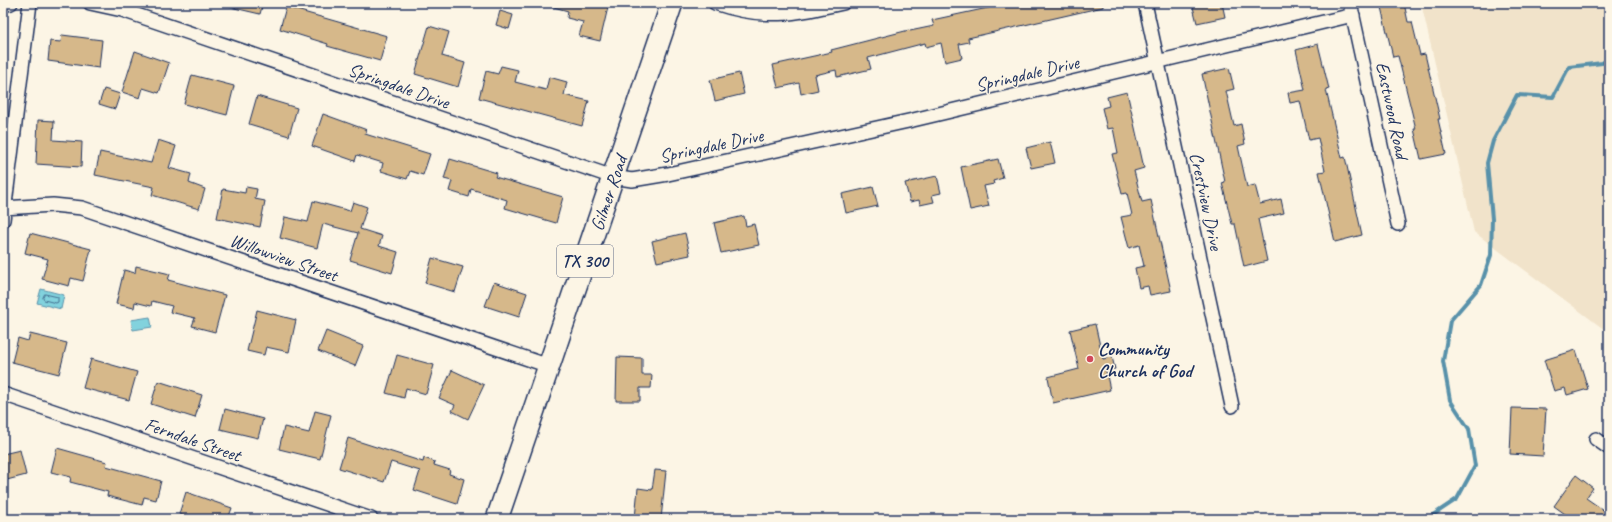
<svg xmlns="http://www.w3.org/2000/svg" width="1612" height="522" font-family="Caveat,sans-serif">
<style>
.built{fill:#f1e3ca}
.water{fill:#82d2dd;stroke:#5991aa}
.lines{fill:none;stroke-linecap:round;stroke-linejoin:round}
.shore{stroke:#447091;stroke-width:1}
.stream{stroke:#5991aa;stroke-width:4}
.building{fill:#d6b88a;stroke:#1b2f5e}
.minor-casing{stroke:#1b2f5e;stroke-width:16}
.primary-casing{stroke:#1b2f5e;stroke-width:24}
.minor{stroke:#fcf5e5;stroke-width:13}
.primary{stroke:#fcf5e5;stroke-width:21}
.poi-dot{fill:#d1495b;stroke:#fcf5e5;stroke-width:1.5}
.labels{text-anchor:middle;stroke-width:3;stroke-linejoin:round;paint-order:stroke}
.shield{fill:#fcf5e5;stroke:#5e6a86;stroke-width:1}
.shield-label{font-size:18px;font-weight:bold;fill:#1b2f5e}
.street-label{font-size:19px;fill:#1b2f5e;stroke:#fcf5e5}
.poi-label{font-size:19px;font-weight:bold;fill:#1b2f5e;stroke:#fcf5e5;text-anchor:start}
</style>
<rect width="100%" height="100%" fill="#fcf5e5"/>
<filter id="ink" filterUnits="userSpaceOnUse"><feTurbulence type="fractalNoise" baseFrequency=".025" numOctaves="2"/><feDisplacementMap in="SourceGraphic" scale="8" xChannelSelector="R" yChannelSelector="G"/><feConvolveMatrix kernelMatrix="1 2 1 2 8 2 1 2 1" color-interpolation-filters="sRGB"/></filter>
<g filter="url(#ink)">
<!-- built -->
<polygon class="built" points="1421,3 1596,3 1609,13 1609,333 1474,232"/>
<!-- water -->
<g class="water">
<polygon points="41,289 64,295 61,309 37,303"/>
<polygon points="150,317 152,327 133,330 131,320"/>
</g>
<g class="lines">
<!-- shore -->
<polygon class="shore" points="45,294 58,297 58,302 56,303 44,300 43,298"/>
<!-- stream -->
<polyline class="stream" points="1427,519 1457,499 1475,466 1469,429 1450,400 1443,361 1450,321 1481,285 1491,255 1492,219 1487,163 1493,141 1517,95 1553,97 1569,67 1602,63 1609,59"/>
</g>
<!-- building -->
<g class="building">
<polygon points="231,3 263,3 260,14 230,7"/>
<polygon points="550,3 609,3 600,41 579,36 583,22 567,18 568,11 550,6"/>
<polygon points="1011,3 1103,3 1103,7 968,38 969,42 959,44 962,58 945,62 941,43 926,47 925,43 868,58 871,69 837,77 836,70 815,75 818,90 801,94 799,83 778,88 773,65 832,52 831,50 909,30 910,31 934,26 932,20"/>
<polygon points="1192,3 1222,3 1225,17 1197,23"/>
<polygon points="1380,3 1404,3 1408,22 1412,22 1420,55 1425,54 1440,119 1438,119 1446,154 1421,159 1414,129 1416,129 1398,56 1393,57"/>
<polygon points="286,7 387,36 380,61 327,46 328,44 280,29"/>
<polygon points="500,11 513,15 509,29 496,25"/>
<polygon points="429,26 449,32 442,56 465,63 458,87 415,74"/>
<polygon points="62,35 102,40 99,68 48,61 50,41 61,42"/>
<polygon points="1318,44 1329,89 1326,90 1342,158 1345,157 1362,235 1335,242 1319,172 1325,171 1318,138 1309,140 1300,101 1290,103 1288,93 1305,90 1296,50"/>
<polygon points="135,51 169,63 159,93 143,88 140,98 122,92"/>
<polygon points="501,66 518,70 515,82 546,90 549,77 567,82 564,95 589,101 582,126 479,98 486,71 498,74"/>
<polygon points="1229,68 1234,89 1226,91 1234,126 1241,124 1245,144 1238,146 1247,187 1255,185 1260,204 1281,199 1284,213 1258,219 1267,261 1244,267 1235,224 1232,224 1222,183 1225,182 1202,74"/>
<polygon points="739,73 744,94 715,101 710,80"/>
<polygon points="192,75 234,86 227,115 184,104"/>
<polygon points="104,89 120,94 115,109 99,104"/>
<polygon points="1127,92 1144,168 1134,171 1142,202 1151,200 1171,291 1150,295 1148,286 1139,288 1135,268 1144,266 1139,245 1129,248 1121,217 1132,215 1127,193 1122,194 1112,154 1118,153 1113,128 1107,129 1102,108 1109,106 1107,97"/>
<polygon points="257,96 297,108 289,136 249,124"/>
<polygon points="323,114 367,130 365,134 430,154 423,175 410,171 407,179 381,171 383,163 357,155 355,161 312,146"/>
<polygon points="38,120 54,121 53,140 82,142 81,167 36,164"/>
<polygon points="158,140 176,146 169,168 191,174 189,183 205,189 199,209 152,195 154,187 95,175 100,152 151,163"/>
<polygon points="1050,142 1055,163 1031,168 1026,148"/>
<polygon points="450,159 497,173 495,177 563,197 556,223 505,208 507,200 471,189 469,197 449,191 452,181 444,179"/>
<polygon points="998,159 1003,178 993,181 994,184 984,186 989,206 970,210 961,167"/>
<polygon points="937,176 941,193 932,195 934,202 920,205 919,200 910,202 905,183"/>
<polygon points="246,187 257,189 255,199 265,201 260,227 217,218 223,189 245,193"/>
<polygon points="873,187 878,206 846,213 842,194"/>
<polygon points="313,201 350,211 353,202 367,207 360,229 382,236 379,246 398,252 392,273 350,260 358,233 323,224 317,248 280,238 285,217 308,222"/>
<polygon points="744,216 746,226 754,224 759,245 721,253 714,223"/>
<polygon points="30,233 91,249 83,281 71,278 69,286 42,279 48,259 25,253"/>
<polygon points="685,233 690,255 657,262 652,241"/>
<polygon points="432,258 463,267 455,292 425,283"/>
<polygon points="136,266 170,274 168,280 225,295 215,332 192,326 195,318 170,312 172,306 152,301 151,306 135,302 134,308 116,304 124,270 135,273"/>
<polygon points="494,282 527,293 519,317 485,306"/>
<polygon points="257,310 296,320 289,352 266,347 264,355 247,351"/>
<polygon points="1095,324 1103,359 1112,357 1115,369 1106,371 1110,390 1053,403 1048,377 1079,369 1070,330"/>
<polygon points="326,331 363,346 355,366 318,351"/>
<polygon points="30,334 67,343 59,374 12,362 18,338 28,341"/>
<polygon points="1576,350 1588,389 1567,395 1565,388 1554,391 1544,360"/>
<polygon points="397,355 434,365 426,394 406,388 404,398 386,393"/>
<polygon points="617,357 642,358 642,375 652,375 651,388 640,388 640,401 616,401"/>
<polygon points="91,359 137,372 129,400 83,388"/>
<polygon points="452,370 484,385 468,419 452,411 455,405 439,398"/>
<polygon points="158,381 202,395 195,418 151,404"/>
<polygon points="1512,408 1546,409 1543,456 1510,454"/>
<polygon points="225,409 263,419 258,438 220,429"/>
<polygon points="315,411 331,415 320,459 279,449 284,427 309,433"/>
<polygon points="348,438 423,462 424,458 435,462 434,465 450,470 449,474 464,479 457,504 414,490 420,471 391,462 384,482 339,468"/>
<polygon points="57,448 107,462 106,466 161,481 156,500 144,497 142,505 107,496 108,492 70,482 71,477 51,472"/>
<polygon points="20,450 26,475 3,481 3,454"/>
<polygon points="655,470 666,471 661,519 635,518 638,488 652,490"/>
<polygon points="1576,475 1593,488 1586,498 1609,514 1609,519 1572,519 1554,506"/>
<polygon points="186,492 232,508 228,519 193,519 179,514"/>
</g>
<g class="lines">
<defs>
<g id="minor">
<polyline points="90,3 122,10 613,177 632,180 668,174 913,120 1353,15"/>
<path d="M715 3C765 20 793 14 843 3"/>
<polyline points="1145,3 1232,406"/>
<polyline points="1350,3 1398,224"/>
<polyline points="3,5 11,3"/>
<polyline points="3,208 53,205 82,208 549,366"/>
<polyline points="3,220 30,3"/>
<polyline points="3,394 371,519"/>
<polyline points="1596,439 1609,448"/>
</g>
<polyline id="primary" points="497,519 672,3"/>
</defs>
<!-- minor casing -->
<use href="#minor" class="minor-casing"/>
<!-- primary casing -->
<use href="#primary" class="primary-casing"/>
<!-- minor -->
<use href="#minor" class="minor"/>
<!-- primary -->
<use href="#primary" class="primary"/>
</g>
</g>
<!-- markers -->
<circle class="poi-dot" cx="1090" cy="359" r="4"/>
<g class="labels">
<!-- shield labels -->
<rect class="shield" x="557" y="245" width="56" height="32" rx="3"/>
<g class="shield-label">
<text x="585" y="267">TX 300</text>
</g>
<!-- street labels -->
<g class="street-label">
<text transform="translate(1027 73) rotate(-13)" y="7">Springdale Drive</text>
<text transform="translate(399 85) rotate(19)" y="7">Springdale Drive</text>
<text transform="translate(1393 110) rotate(78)" y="7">Eastwood Road</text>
<text transform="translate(711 145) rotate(-12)" y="7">Springdale Drive</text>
<text transform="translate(608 193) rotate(-71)" y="7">Gilmer Road</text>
<text transform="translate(1207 201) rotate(78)" y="7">Crestview Drive</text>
<text transform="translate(284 257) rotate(19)" y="7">Willowview Street</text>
<text transform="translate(193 439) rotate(19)" y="7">Ferndale Street</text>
</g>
<!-- poi labels -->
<g class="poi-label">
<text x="1098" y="355">Community<tspan x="1098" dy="22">Church of God</tspan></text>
</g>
</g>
<!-- margin -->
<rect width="1612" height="522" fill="none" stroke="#fcf5e5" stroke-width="16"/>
<rect x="8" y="8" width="1596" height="506" fill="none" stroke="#1b2f5e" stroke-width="1.5" filter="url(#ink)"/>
</svg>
